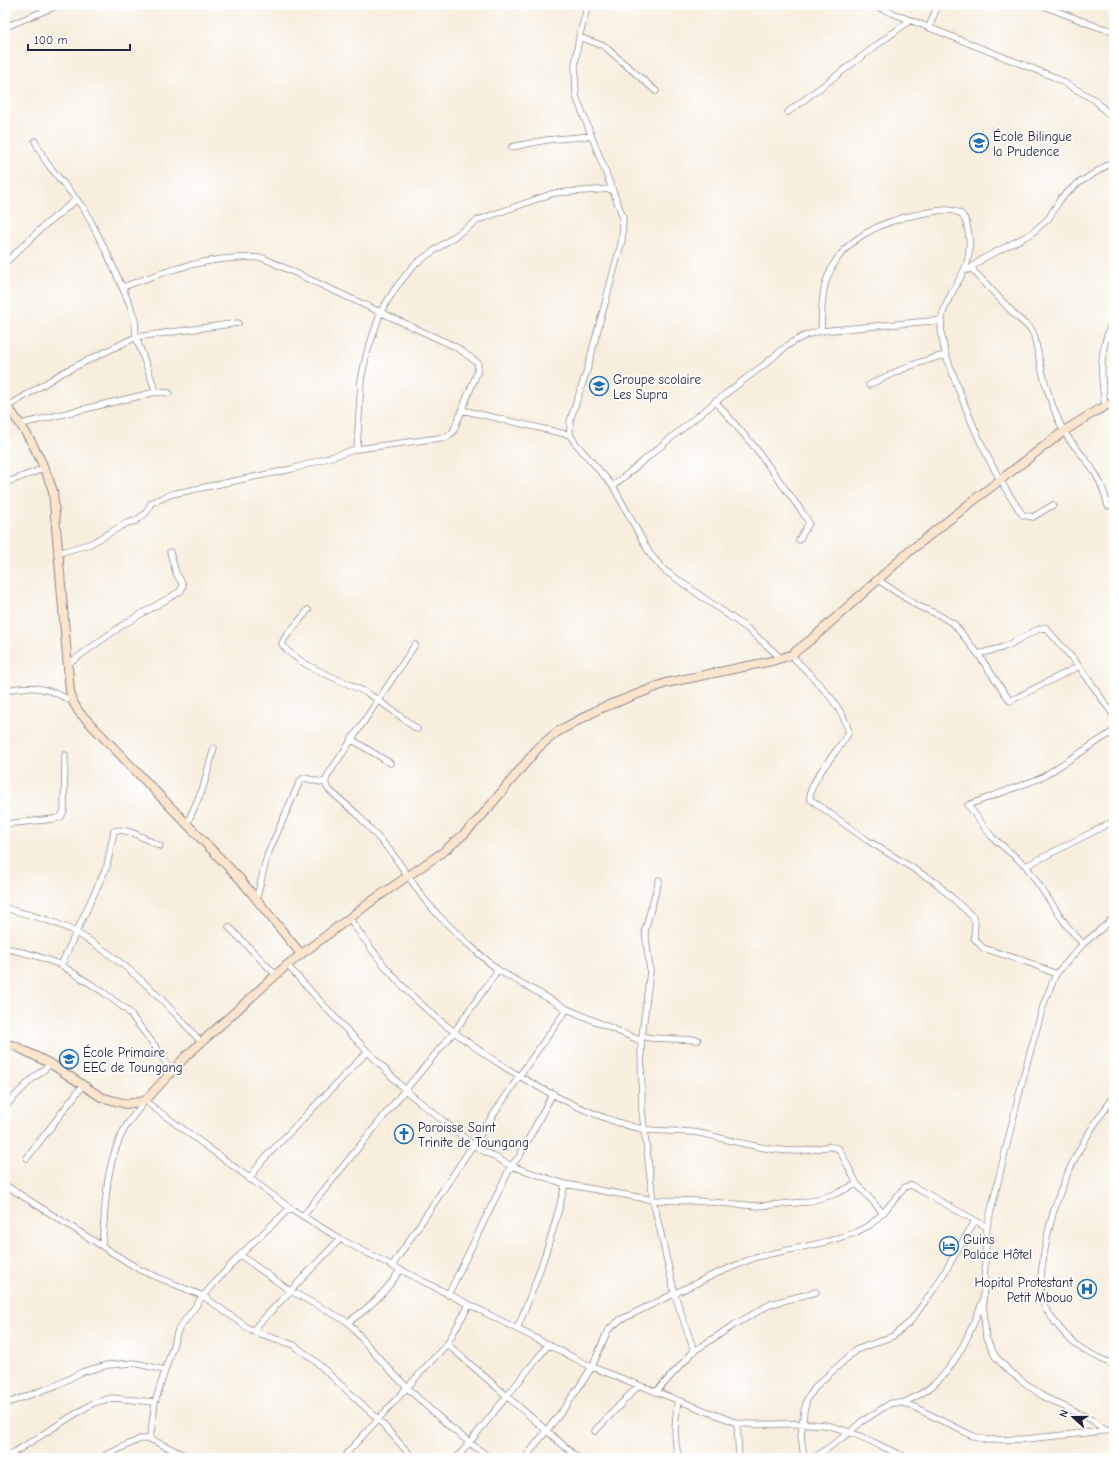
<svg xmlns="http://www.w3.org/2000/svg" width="1119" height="1463" font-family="'Comic Neue',sans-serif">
<rect width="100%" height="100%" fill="#fff"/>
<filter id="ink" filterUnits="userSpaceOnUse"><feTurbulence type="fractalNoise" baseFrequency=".025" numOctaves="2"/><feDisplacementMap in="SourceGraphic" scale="8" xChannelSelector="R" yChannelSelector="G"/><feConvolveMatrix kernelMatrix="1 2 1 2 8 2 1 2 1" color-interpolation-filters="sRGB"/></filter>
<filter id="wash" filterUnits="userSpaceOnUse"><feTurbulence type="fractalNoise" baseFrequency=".012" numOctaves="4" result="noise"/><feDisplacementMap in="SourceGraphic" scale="16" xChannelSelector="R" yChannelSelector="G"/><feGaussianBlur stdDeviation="0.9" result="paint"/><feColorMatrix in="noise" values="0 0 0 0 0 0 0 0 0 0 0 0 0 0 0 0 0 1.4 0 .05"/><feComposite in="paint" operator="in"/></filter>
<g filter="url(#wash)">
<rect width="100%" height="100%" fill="#f7eedd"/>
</g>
<g filter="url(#ink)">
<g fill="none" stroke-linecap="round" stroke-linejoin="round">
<g stroke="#8c888c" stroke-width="7">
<path id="street" d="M588,5l-9,32 -4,28 1,31 47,121 -1,23 -35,130 -17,51v14l6,9 37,42 37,68 14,16 84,59 33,29
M872,5l182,72 41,23 19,20
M1041,5l57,22 16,4
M5,27l54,-22
M929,27l9,-22
M579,37l25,9 52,45
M788,112l121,-91
M35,141l11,21 39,48 22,43 23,52 5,16 1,16 20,55
M512,147l34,-7 45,-4
M5,263l40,-38 31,-25
M971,268l45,48 15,13 3,6c7,33 14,65 29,95 7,13 20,24 28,37 8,11 14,26 17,39
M968,270l16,-12 47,-24 18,-16 12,-20 16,-14 37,-23
M821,331c1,-18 0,-38 7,-55 14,-37 54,-55 91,-62 13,-2 31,-8 42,0 5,4 6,11 7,17 7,40 -14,48 -25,82 -4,13 -1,29 3,42 20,56 42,113 77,160l10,2 20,-12
M869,385c25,-13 49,-24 77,-30
M715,401l42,49 46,63 6,10 -10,17
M1105,406c-5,-36 -6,-55 9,-89
M7,407l55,-34 74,-36 102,-14
M462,410l108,25
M21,424l135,-32 13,1
M357,449l4,-69 5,-24 15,-45 16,-25 18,-22 63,-44 76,-27 57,-4
M5,483l40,-15
M613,486c48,-40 96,-81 147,-118 22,-17 32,-31 61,-37l121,-11
M58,553l32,-9 37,-21 9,-2 10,-8 5,-10 21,-9 120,-25 65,-20 90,-12 6,-5 24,-59 1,-10 -22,-16 -193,-89c-49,-4 -95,12 -140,29
M878,580l40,26 19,8 17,10 24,30 32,47 69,-35
M308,610l-24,29 -2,5c13,21 63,37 85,49 17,10 34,24 50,36
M415,645l-87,130 -3,8 3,6 29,25 35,39 32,46 15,17 30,29 29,25 69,39 74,32
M978,654c11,-3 23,-5 33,-10 12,-7 21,-13 34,-17l34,39 35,50
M791,655c20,21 51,48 58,77 -9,18 -41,48 -39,67l57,41 68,42 38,35 2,5 -1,16 9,10 47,15 26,11
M68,664l56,-40 57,-33 2,-6 -7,-12 -6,-21
M5,691c25,-8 46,-2 68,11
M351,739l39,24
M5,824l49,-5 7,-2 3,-6 1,-56
M187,824l16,-36 11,-40
M1026,866l88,-45
M257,897l10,-41 33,-75 4,-3 21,5
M5,908c24,7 51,13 72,25 49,28 88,68 124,109
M349,918c13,18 26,37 40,53 53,64 172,140 253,158 16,3 33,1 49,3 16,1 33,8 50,11 22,5 45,10 68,7 10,-1 20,-6 30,-1l18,35 26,29
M229,927l47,48
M1083,944l-16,-18 -41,-60 -34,-29 -24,-32 73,-27 73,-47
M5,948l32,8 24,9 42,27 25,19 30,39 13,21
M61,965l46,-99 7,-35c14,-4 32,9 46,15
M287,965l54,59 64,66 68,55 38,21 54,18 88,16 43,1 62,5 49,-4 28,-8 22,-10
M642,1036l8,-65 -5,-41 14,-50
M1114,1097c-36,46 -61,99 -70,157 -2,13 -5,29 -3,42 2,14 23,38 33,47 10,9 28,16 40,22
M5,1106l27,-27 19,-15
M27,1158l56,-73
M249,1179l14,-19 104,-108
M5,1185l135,85 63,26 49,35 42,14 20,15 65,60 34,38
M303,1216l102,-126 49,-58 44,-62
M102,1246c4,-40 2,-81 23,-118 5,-9 13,-18 20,-27l145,107 50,31 252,128 145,56 2,35
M240,1255l49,35 59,32c22,-14 38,-30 52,-52
M392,1266l128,-191 47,-66
M448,1295l63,-129 8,-9 34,-64
M348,1322c42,52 88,97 142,136
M517,1329c20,-48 37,-95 48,-145
M252,1331l88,-92
M447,1344l131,114
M694,1351l-19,-56 -22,-95 -11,-89 -1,-70 1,-5 9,2 47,2
M656,1392l38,-41 40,-26 37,-21 45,-12
M678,1401c-3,19 -5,38 1,57
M903,1403c10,-5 21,-10 29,-17 26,-21 38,-55 51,-85
M5,1404l52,-19 25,-13 26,-7 26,-2 31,7
M737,1423c29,4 58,-2 87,2 26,4 58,22 83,33
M595,1431l43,-45
M1106,1431l-14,-11 -48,-23 -35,-26 -14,-15 -9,-18 -3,-37 4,-74 37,-153 20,-71 12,-29 27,-30 31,-26
M150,1439l5,-37 23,-72 25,-34 37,-41 50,-47
M347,1453l100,-109 22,-39
M5,1458l88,-55 19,-5 43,4
M100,1458l40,-19h10l41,19
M457,1458l92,-114
M525,1458l41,-52 15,-22 11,-17 16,-37 12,-10 93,-45 43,-18 70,-15 28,-9 16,-8 13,-12 22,-26 6,-2 76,42
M670,1458l7,-4
M804,1458l-3,-23 3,-24 3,-12 10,-14 39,-35 37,-14 17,-14 27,-37 38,-64
M814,1458l35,-25 12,-11 30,-19h12l11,4 59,29 14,4 38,-1 89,-9"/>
</g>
<g stroke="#8c888c" stroke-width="10">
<path id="secondary" d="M5,404c22,26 37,55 48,87l17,200 3,11 6,10 161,167 61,75
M5,1044l10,2 36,18 50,33 25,7 19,-3 40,-44 102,-92 89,-67 67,-46 21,-18 16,-16 58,-70 19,-16 42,-23 67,-26 106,-22 19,-6 22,-17 98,-88 67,-53 86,-66 32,-20 18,-9"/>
</g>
<use href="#street" stroke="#fff" stroke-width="5.5"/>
<use href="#secondary" stroke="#fbe5cf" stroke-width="8"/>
</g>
</g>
<defs>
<g id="school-ring" transform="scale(1)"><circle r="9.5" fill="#fff" stroke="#1f6fb2" stroke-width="1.5"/><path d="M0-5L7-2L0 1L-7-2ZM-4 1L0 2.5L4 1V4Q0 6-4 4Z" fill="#1f6fb2"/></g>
<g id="church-ring" transform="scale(1)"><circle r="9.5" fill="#fff" stroke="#1f6fb2" stroke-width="1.5"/><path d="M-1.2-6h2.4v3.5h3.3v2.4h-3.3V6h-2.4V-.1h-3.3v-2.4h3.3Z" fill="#1f6fb2"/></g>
<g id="hotel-ring" transform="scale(1)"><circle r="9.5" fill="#fff" stroke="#1f6fb2" stroke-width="1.5"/><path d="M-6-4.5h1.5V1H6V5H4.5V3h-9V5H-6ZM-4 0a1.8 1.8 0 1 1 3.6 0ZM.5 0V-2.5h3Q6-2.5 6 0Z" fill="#1f6fb2"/></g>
<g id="hospital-ring" transform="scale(1)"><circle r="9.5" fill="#fff" stroke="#1f6fb2" stroke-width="1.5"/><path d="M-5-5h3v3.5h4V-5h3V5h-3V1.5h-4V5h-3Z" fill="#1f6fb2"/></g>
</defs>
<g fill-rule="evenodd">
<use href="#school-ring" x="979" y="143"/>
<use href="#school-ring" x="599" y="386"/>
<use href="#school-ring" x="69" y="1059"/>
<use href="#church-ring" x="404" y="1134"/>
<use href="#hotel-ring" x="949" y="1246"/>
<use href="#hospital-ring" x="1087" y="1289"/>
</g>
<g text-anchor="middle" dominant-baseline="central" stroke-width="3.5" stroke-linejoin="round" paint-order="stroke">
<g font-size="13" fill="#22223b" stroke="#fff" text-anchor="start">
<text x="993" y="136">École Bilingue<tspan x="993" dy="15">la Prudence</tspan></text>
<text x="613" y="379">Groupe scolaire<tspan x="613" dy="15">Les Supra</tspan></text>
<text x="83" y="1052">École Primaire<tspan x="83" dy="15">EEC de Toungang</tspan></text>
<text x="418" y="1127">Paroisse Saint<tspan x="418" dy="15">Trinite de Toungang</tspan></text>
<text x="963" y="1239">Guins<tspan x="963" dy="15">Palace Hôtel</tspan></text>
<text x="1073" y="1282" text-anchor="end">Hopital Protestant<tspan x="1073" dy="15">Petit Mbouo</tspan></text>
</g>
</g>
<rect width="1119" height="1463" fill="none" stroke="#fff" stroke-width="20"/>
<g transform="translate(1073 1417) rotate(291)" stroke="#ffffff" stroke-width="3" paint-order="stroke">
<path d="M0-3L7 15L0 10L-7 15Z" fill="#22223b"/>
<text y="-6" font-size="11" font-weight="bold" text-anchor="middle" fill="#22223b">N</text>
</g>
<path d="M28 44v6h102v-6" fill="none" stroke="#22223b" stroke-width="2"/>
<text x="34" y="44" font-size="12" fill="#22223b" stroke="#ffffff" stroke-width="3" paint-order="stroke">100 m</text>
</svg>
